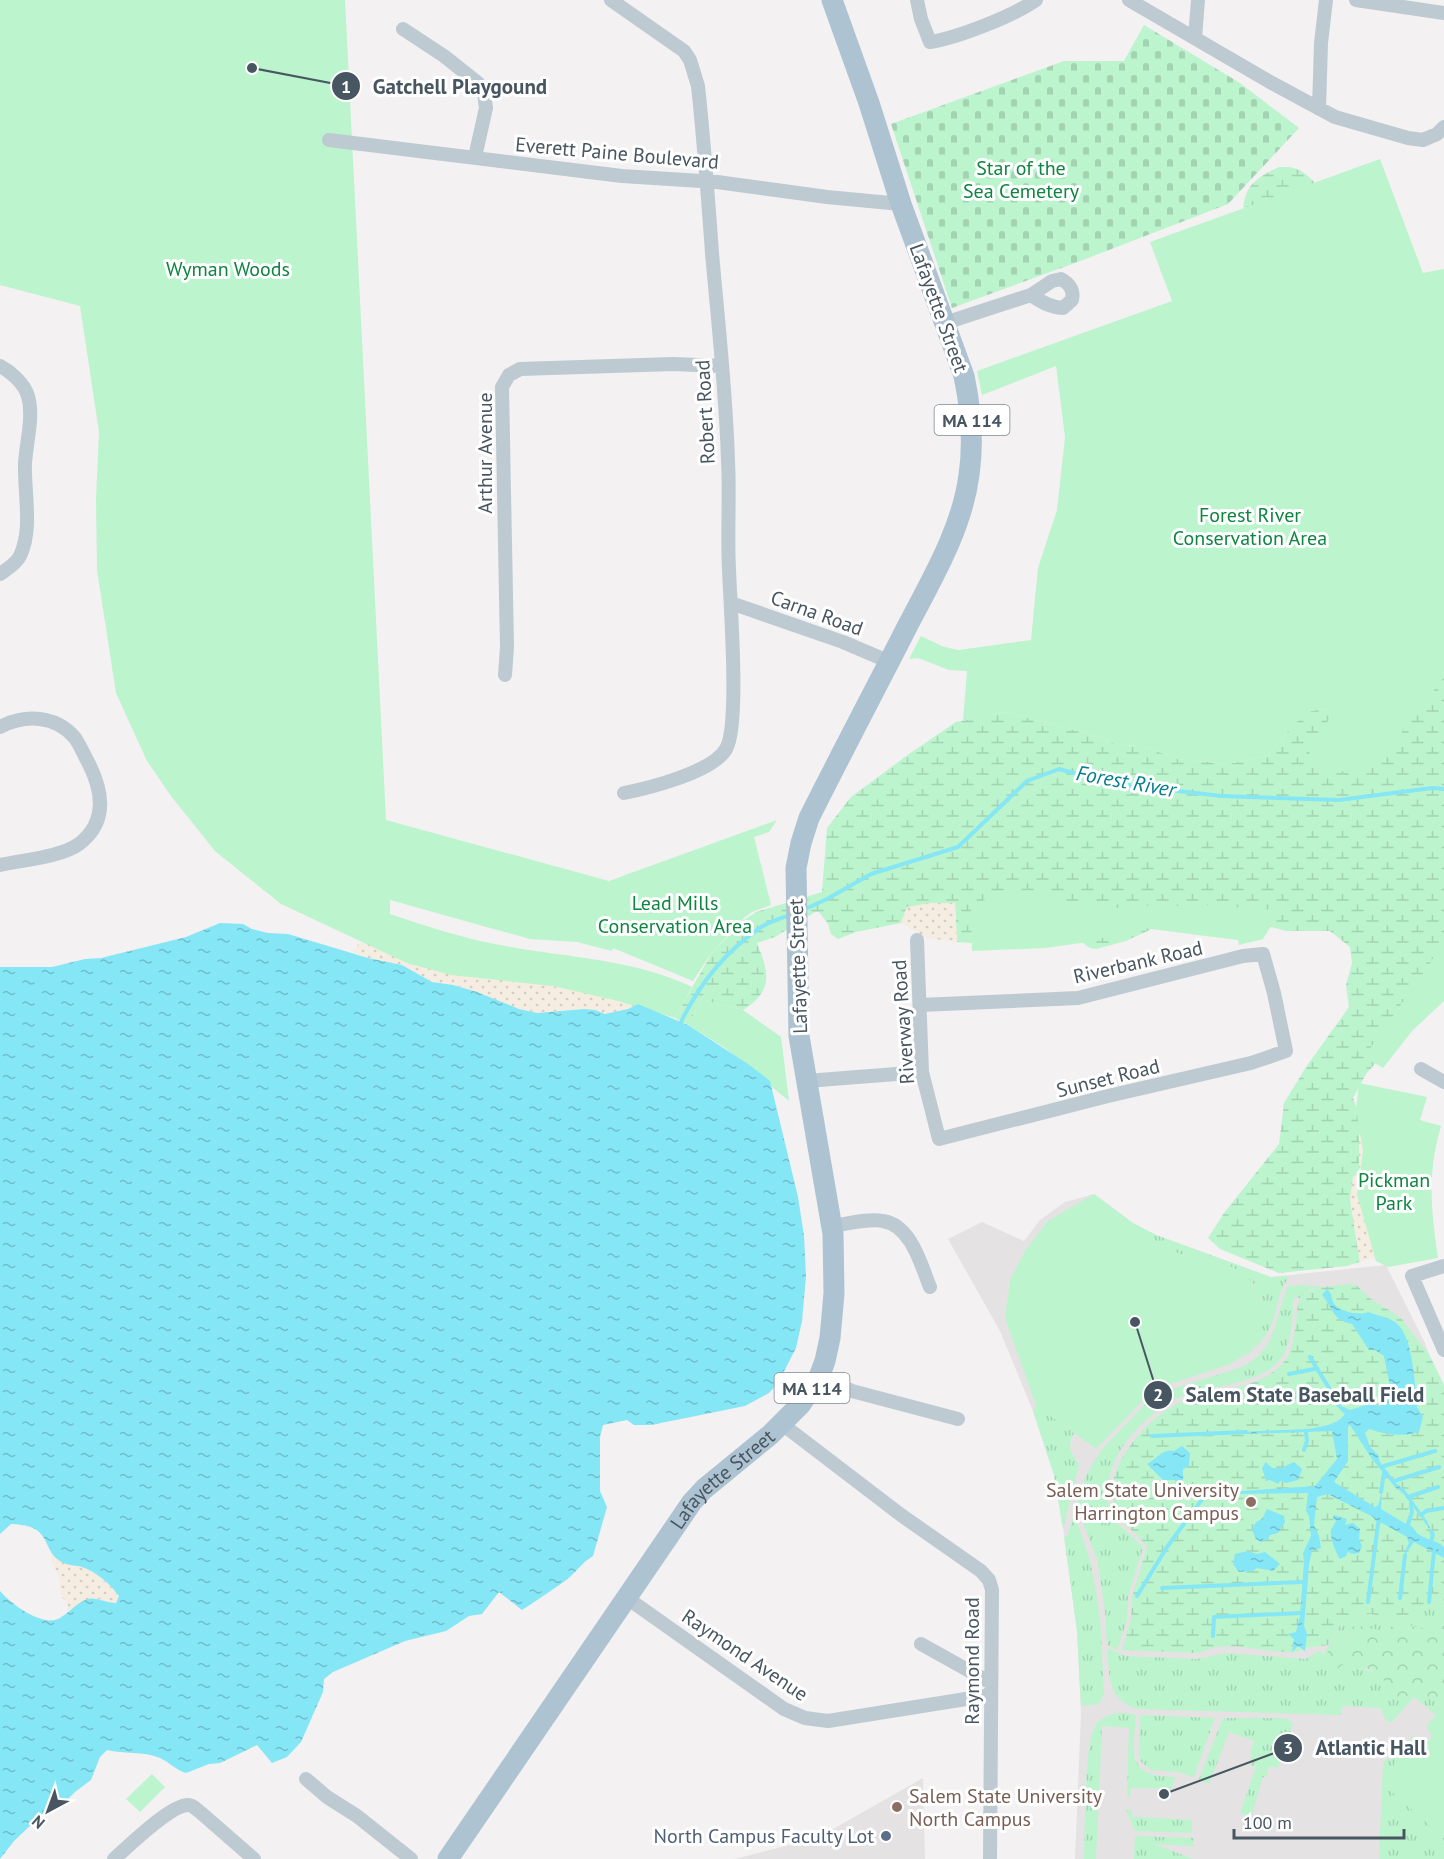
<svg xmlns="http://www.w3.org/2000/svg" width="1444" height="1859" font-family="'PT Sans',sans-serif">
<defs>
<pattern id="grass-tufts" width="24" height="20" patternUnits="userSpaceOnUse" patternTransform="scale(1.5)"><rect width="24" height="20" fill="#bcf4ce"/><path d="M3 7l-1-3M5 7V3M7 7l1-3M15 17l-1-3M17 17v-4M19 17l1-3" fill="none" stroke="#a3d3b3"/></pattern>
<pattern id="forest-crowns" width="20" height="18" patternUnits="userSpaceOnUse" patternTransform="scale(1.5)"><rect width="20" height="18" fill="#bcf4ce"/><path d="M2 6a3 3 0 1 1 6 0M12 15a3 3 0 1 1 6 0" fill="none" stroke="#a3d3b3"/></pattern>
<pattern id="wetland-marsh" width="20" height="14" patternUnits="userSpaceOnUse" patternTransform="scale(1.5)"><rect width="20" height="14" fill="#bcf4ce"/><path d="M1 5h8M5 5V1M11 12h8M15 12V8" fill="none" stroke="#a3d3b3"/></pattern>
<pattern id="sand-dots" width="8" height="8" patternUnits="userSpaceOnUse" patternTransform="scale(1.5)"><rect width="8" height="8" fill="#f5ede1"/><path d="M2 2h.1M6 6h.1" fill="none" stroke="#d3cdc4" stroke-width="1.8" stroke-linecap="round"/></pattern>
<pattern id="cemetery-stones" width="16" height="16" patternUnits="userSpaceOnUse" patternTransform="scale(1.5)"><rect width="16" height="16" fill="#bcf4ce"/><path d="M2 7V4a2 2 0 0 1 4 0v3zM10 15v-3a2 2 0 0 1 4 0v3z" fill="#a3d3b3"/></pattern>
<pattern id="water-ripples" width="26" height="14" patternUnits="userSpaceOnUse" patternTransform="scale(1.5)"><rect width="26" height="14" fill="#85e6f5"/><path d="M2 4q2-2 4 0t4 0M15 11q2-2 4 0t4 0" fill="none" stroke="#6fbdca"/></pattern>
</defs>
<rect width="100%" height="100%" fill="#f3f1f1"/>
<path fill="#e5e2e3" d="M1094,1194l39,29 23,12 115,42 115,-12 39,78 19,53v463h-369l6,-146 -4,-82 -10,-80 -13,-76 -21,-64 -33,-80 -52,-92 34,-17 42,19 16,-21 25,-18z
M923,1778l2,81h-190l84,-22z"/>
<path fill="url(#grass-tufts)" d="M1094,1194l39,29 23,12 115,42 16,-1 1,3c-8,10 -9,20 -12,32 -5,20 -15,35 -33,46l12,-11 5,-9 2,-38 -9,-16 -21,-16 -43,-10 -46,-16z
M1303,1285l22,2 -15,2 -10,9h-6c-2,21 -1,50 -17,65 -26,25 -72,21 -103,37 -37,20 -81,69 -62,115 4,10 24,23 31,33l-15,49 -1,23 -10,30 -10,-5 -2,-35 -8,-51 -15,-39 -4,-18 8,-26 8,-15 11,-15 49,-51 88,-28c36,-19 32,-47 45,-79l1,-2z
M1036,1405l38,28c-7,12 -4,20 5,31l-16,65 -9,-54 -21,-64z
M1074,1513l16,47 10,56 4,78 -5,10 -18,2 -4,-75 -13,-94 4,-2z
M1444,1599v27l-22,2 -21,-4 -22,6 -30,-3 -1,17 -6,1 3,17 14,1 7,7 11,3 8,7 14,19 7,-2 9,-7 18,10 11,-3v8l-8,10 -22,-18 -22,25h-5l-4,-7 -2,-7 -38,-2 -2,8 -2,1 -201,-6c-32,-10 -28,-33 -31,-61l18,8 72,3 30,-6 79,6 13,-8 5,3 20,-36 27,-4 20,5 13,-2 30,-15z
M1125,1713l11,2c-3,40 -10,62 40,62l-5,12 -40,-1 -1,9h-3l2,-69 -27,-2 -6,133h-12c1,-24 0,-120 12,-134 7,-10 18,-12 29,-12z
M1142,1715l73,3 -21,59 -16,-5 -27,-2 -10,-8 -2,-9 1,-36z
M1223,1718h59l6,1 5,5 -15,44 -9,-2 -3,11h-3l-12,40 -11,-4 16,-47 -2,-1 -2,3 -2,-6 2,-8 -2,-1 4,-12 -25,-9 -20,52 -10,-5z
M1414,1735l3,4 -28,32 5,5 -7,7v4l57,51v21h-65l4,-95 4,-5h5z
M1126,1810h6v7l60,3v13l-55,-2 -3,-2z
M1135,1836l59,2 -1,8 -39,-2 39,15h-59z"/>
<path fill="url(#forest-crowns)" d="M1401,1624l21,4 22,-2v71l-11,3 -18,-10 -9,7 -7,3c-15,-23 -27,-35 -54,-37l-8,6 -11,-8 -2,-6 10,-8 14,-3 1,-17 11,-1 19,4z"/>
<path fill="url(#wetland-marsh)" d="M1279,167c23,-1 27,7 43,23l122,335v461l-78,88 -13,24 10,28 -4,10 1,20 -1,17 -9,26 10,63 -13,4 -68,7 -59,-24 -12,-11 16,-25 55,-69 5,-41 22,-36 43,-60 -3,-22 6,-22 -2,-16 -20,-16h-44l-19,-5 -111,1 -30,14 -30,8 -6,-1 -24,-17 -69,14 -40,-3 -2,-39 -48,4 -6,16 -45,9 -18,7 -7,-5 -3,-10 -9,-12h-4l-40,25 -18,6c12,30 17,47 -14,67l-37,-9 -2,-6 -16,30 -13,-7 36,-64 33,-34 12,-8 66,-20 5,-64 24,-31 58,-43 47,-32 50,-10 76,20 38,13 23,1 34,13 51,5 40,-8 26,-32 17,-13 12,-2 5,2 15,22 -100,-523c2,-26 14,-32 36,-43z
M1350,1284l6,1 15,14 29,18 29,37 15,31v214l-10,3 -30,15 -13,2 -20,-5 -27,4 -16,27 -23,3 -7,4c-34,3 -66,-15 -99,1l-77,-3 9,-31 1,-22 15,-50 -9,-11 -23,-21c-5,-33 -2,-47 18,-73 12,-16 28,-30 46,-39 34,-15 93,-12 111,-51 16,-51 -11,-62 60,-68z"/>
<path fill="url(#sand-dots)" d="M930,903h25l2,39 -30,-4 -26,-15 6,-16z
M376,942l88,27 24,11 18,-1 37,5 95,20 -10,5 -23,5 -10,-4 -19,-1 -39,4 -18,-4 -42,-17 -24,-7 -21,-3 -30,-17 -34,-7 -15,-6 6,-9z
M1363,1126l18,129 -21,7 -10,-63 3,-22 6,-4c1,-16 -2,-32 4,-47z
M52,1552c15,15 16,9 34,16 13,6 24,17 33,28l-3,7c-7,0 -14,-4 -20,-4 -11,0 -20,7 -28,13 0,-8 0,-11 -7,-15l-2,-20 -8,-17z"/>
<path fill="url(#cemetery-stones)" d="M1144,25l96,58 59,45 -71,76 -145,56 -131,48 -61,-184 173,-63h60z"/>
<path fill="#bcf4ce" d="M0,0h345l41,820 223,61 168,-61 -8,12 -15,5 17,68 -19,7 -8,6 -34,37 -17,26 -80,-33 -1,3 -35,-9 -47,-3 -140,-39v14c36,12 72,24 110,31 64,13 131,13 192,42l-17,31 -57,-17 -65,-15 -102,-11 -44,-12 -126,-59 -66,-53 -44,-55 -24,-35 -31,-68 -19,-123 -1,-71 3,-67 -19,-126 -80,-21z
M1380,159l43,114 21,-4v408l-22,29 -17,17 -7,22 -14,14 -44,13 -11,1 -20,-7 -3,-7 3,-4 6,-18 16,-20 -3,-6 -5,-2 -12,2 -17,13 -26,32 -40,8 -51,-5 -34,-13 -23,-1 -38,-13 -76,-20 -43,9 4,-50 -18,-1 -31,-12 -9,1 12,-23 23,11 15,3 72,-10 7,-72 19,-58 8,-73 -9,-71 -74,29 -5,-24 195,-70 -22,-59z
M1014,889l8,3 5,-2 17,2 22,9 38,3 14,4h14l19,-3 11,2 30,-2 4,2 6,-2 79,5 -18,29 -24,6 -1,-5 -95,-12 -62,15 -36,5 -73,3 -1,-43 7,-3 10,-8z
M1444,934v67l-32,30 -29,37 -19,-11 67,-95z
M704,995h2v6l37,9 38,27 8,64 -64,-53 -37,-23z
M1359,1083l68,14 -7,23 21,6c-14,48 -10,83 -3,132l-50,9 -12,-6 -19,-66 6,-44 -7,-42z
M1094,1194l49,47 46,16 43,10 14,9 12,15 6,17v9l-4,21 -10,13 -20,13 -77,26 -57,59 -60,-44 -31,-87 5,-38 15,-29 23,-30z
M1444,1705v133l-57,-50v-5l7,-7 -5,-5 28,-32 9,4 4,-3 1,-6 -5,-7z
M152,1774l13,13 -25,25 -14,-13z"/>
<path fill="url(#water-ripples)" d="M220,923l23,1 9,5 16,4 20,1 80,24 34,7 30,17 21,3 24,7 42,17 18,4 47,-4 11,1 10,4 23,-5 10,-5 50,21 60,39 22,17 28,116 6,39 2,40 -4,45 -6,27 -18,35 -9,10 -24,13 -94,19h-17l-7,-5 -24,5 -3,12v54l7,16 -14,49c-11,6 -17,17 -28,25 -14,10 -28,19 -43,29l-23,-18 -17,22 -13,2 -23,15 -41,10 -72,31 -9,7 -1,13 -22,50 -14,15 -15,6 -15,-18 -37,18 -11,1 -23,9c-10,-3 -17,-11 -26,-15 -17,-7 -36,-4 -53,-8l-7,7 -9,23 -16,12 -18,18 -6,-4 -37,35 -14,18v-268c11,13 43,37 60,27 10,-6 17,-16 28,-19 9,-2 18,4 28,4l3,-7c-9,-12 -22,-24 -37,-29 -5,-2 -13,-1 -18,-4 -25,-11 -8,-38 -53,-39l-11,10v-567h52l33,-8 16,-1 85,-21z
M1327,1289c5,5 4,7 6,13 5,10 26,14 35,10 8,3 20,5 27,10 19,14 18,58 23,80l-1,5 6,10 -4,15c-18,5 -32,3 -50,-3l-4,4 5,14 8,8 2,7 17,22 8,6 22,31 4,10 -28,-38 -8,-6 -23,-28 -22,-34 -2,2v34l-14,21 41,25 3,-2 4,-13 -1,17 25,15h3c3,2 5,5 7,8 8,8 21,8 28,15v11l-30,-16 -9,13v-4l4,-8 -2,-6 -25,-14 -4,1 -5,-7 -45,-23 -11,3 -3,28 5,11 2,12 -9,3 -3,14 -5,61 3,8 -2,17 -7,-5 -6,6 2,-13 -6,-5 8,-2 4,-16 4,-54 -1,-9 8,-17 -2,-20 -3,-5 2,-18 -76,1 -4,-2 87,-6 22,-27 -5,-28 -87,3 2,-2c26,-4 84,3 98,-18 -8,-6 -14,-15 -17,-24l2,-4 10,19 10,5 19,-6 11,2 11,-15 -7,-35 -9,-6h-6l-17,-26c-21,-5 -18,-15 -30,-29z
M1182,1446l8,7 -1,13 -6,3v11l-7,4 -1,-4h-12l-16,-16c10,-5 16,-16 27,-13z
M1266,1462l6,6h9l13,-6 8,7 -4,11 -12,3 -6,-2 -2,3 -8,-4 -4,1 -4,-13z
M1267,1509l17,7 1,6 -7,11 -8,2 -2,4 -7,3 -5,-3 -4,-9 4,-8 6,-3z
M1334,1515l13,4 -2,6 8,-2 7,6 -1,10 3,7 -3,7 -6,1 -5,-2 -2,4 -6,3c-3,-4 -11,-24 -9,-29 1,-3 4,-6 5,-9l-3,-3z
M1248,1551l9,3 8,-2 15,12 -7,7 -16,-3 -4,3 -14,1 -6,-8 2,-10z"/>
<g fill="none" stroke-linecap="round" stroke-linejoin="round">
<path stroke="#85e6f5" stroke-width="4" d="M803,910l24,-11 44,-25 87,-27 69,-66 32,-12 51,14 111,13 118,4 93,-12 12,1
M681,1022c18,-37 45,-71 79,-94 8,-6 20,-9 30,-13
M1310,1357l19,31
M1289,1374l25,-5 1,-2
M1264,1394l64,6 5,-2
M1152,1436l94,-4
M1304,1450l3,-9 -1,-8
M1384,1466l51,-15
M1394,1481l45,-14
M1381,1492l3,-19
M1408,1497l30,-10
M1421,1515l5,-4 18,-3
M1408,1524l4,-12 -1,-8
M1431,1531l2,4 -2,6
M1162,1588l140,-6
M1137,1596l30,-49 39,-53 24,-1
M1400,1598l5,-43
M1368,1602l10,-78
M1429,1602l5,-51
M1213,1636l1,-19 86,-4"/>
<path stroke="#bdcad2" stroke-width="14" d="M611,0l73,51 6,9 8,26c6,55 10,111 14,167 6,69 14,138 16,208 2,36 -1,72 1,108 1,33 11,157 -3,180 -13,23 -77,39 -102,44
M917,0l4,19 9,23c27,-4 83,-26 106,-42
M1129,0l141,82 65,35 73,21 15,2 14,-6 7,-7
M1356,0l88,13
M403,29l41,27 34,27 6,10 2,15 -11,49
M1195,38l3,-38
M1319,109l2,-66 5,-43
M329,140l293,36 95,6 110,15 74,7
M945,323l86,-28c10,7 19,12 32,13l9,-8c2,-10 -2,-16 -11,-21l-9,2 -21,14
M0,366c11,6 24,17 28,30 6,21 -2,47 -3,68 -1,29 8,65 -5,92 -4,8 -13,13 -20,18
M731,603l112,39 47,20
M505,675l2,-28 -5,-260 7,-12 11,-6 153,-5 49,2
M0,727c25,-13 56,-12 75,11 5,7 9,17 13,24 15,29 20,60 -9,82 -18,13 -56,16 -79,21
M917,940l5,132 17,67 169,-43 143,-33 35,-12 -12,-58 -11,-39 -20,2 -165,42 -158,7
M1421,1069l23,13
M806,1081l116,-9
M832,1226c14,-2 37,-8 51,-5 28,4 38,44 47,66
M1444,1266l-32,10 32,74
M819,1377l33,14 106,28
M782,1424l119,91 80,56 8,9 3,10 -2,269
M627,1598l157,111 21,9 23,3 163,-26
M921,1644l70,39
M306,1779l21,18 30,19 54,43
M114,1859c15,-13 56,-54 74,-54 5,0 8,4 12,7l54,47"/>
<path stroke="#aec3d2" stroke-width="21" id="s1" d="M448,1859l244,-357 12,-13 66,-54 31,-31 18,-27 6,-16 5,-23 4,-45 -1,-59 -34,-198 -3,-168 5,-25 8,-25c32,-64 66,-128 98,-191 25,-48 55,-98 62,-152 5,-34 2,-66 -5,-99l-63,-172 -32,-101 -37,-103"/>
</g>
<g fill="#8d6e63" stroke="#fff" stroke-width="2">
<circle cx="1251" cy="1502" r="6"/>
<circle cx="897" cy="1807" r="6"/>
</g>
<circle fill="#5c6f8a" stroke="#fff" stroke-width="2" cx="886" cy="1836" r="6"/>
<g text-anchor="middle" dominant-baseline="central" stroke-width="6" stroke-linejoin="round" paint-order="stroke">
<g fill="#fff" stroke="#7e8990" stroke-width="1.5">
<rect x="934.5" y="405" width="75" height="30" rx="4.5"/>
<rect x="774.5" y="1373" width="75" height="30" rx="4.5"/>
</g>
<g font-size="18" font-weight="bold" fill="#475661">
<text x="972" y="420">MA 114</text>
<text x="812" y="1388">MA 114</text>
</g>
<g font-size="20" fill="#475661" stroke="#fff">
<text transform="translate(617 153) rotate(5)">Everett Paine Boulevard</text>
<text transform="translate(939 308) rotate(70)">Lafayette Street</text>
<text transform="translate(705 412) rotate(-93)">Robert Road</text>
<text transform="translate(485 453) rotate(-90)">Arthur Avenue</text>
<text transform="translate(817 613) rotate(20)">Carna Road</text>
<text transform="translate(1138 962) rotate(-13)">Riverbank Road</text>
<text transform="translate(798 966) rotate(-92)">Lafayette Street</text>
<text transform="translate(903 1022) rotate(-94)">Riverway Road</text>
<text transform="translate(1108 1078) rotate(-14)">Sunset Road</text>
<text stroke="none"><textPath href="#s1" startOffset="470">Lafayette Street</textPath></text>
<text transform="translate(745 1655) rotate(34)">Raymond Avenue</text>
<text transform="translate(972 1661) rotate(-90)">Raymond Road</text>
</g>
<g font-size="20" fill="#0e8540" stroke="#fff">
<text x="1021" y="168">Star of the<tspan x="1021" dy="23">Sea Cemetery</tspan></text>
<text x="228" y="269">Wyman Woods</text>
<text x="1250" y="515">Forest River<tspan x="1250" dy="23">Conservation Area</tspan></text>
<text x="675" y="903">Lead Mills<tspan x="675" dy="23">Conservation Area</tspan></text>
<text x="1394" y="1180">Pickman<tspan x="1394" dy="23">Park</tspan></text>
</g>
<g font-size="20" fill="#785e54" stroke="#fff" text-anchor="end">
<text x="1239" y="1490">Salem State University<tspan x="1239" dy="23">Harrington Campus</tspan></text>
<text x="909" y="1796" text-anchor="start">Salem State University<tspan x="909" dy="23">North Campus</tspan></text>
</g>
<g font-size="20" fill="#4e5e75" stroke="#fff" text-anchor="end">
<text x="874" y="1836">North Campus Faculty Lot</text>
</g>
<g font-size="21" font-style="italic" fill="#047d90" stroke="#fff">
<text transform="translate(1126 781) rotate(10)">Forest River</text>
</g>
</g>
<path fill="none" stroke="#475661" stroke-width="2" d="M252 68L346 86M1135 1322L1158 1395M1164 1794L1288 1748"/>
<g fill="#475661" stroke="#fff" stroke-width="2">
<circle cx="252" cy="68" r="6"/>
<circle cx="1135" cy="1322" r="6"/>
<circle cx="1164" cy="1794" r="6"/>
<circle cx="346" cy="86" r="15"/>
<circle cx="1158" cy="1395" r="15"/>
<circle cx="1288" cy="1748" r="15"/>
</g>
<g font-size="18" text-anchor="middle" font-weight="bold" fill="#fff">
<text x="346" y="93">1</text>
<text x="1158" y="1401">2</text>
<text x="1288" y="1754">3</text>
</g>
<g font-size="21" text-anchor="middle" font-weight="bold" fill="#475661" stroke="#fff" stroke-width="6" stroke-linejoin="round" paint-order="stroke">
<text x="460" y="94">Gatchell Playgound</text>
<text x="1305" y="1402">Salem State Baseball Field</text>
<text x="1371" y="1755">Atlantic Hall</text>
</g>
<g transform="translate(48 1811) rotate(221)" stroke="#ffffff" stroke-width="4.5" paint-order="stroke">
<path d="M0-4.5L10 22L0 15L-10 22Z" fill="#475661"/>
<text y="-9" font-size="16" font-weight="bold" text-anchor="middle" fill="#475661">N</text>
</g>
<path d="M1234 1829v9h170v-9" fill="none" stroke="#475661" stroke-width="3"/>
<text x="1243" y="1829" font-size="18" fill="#475661" stroke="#ffffff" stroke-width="4.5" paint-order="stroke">100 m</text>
</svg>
